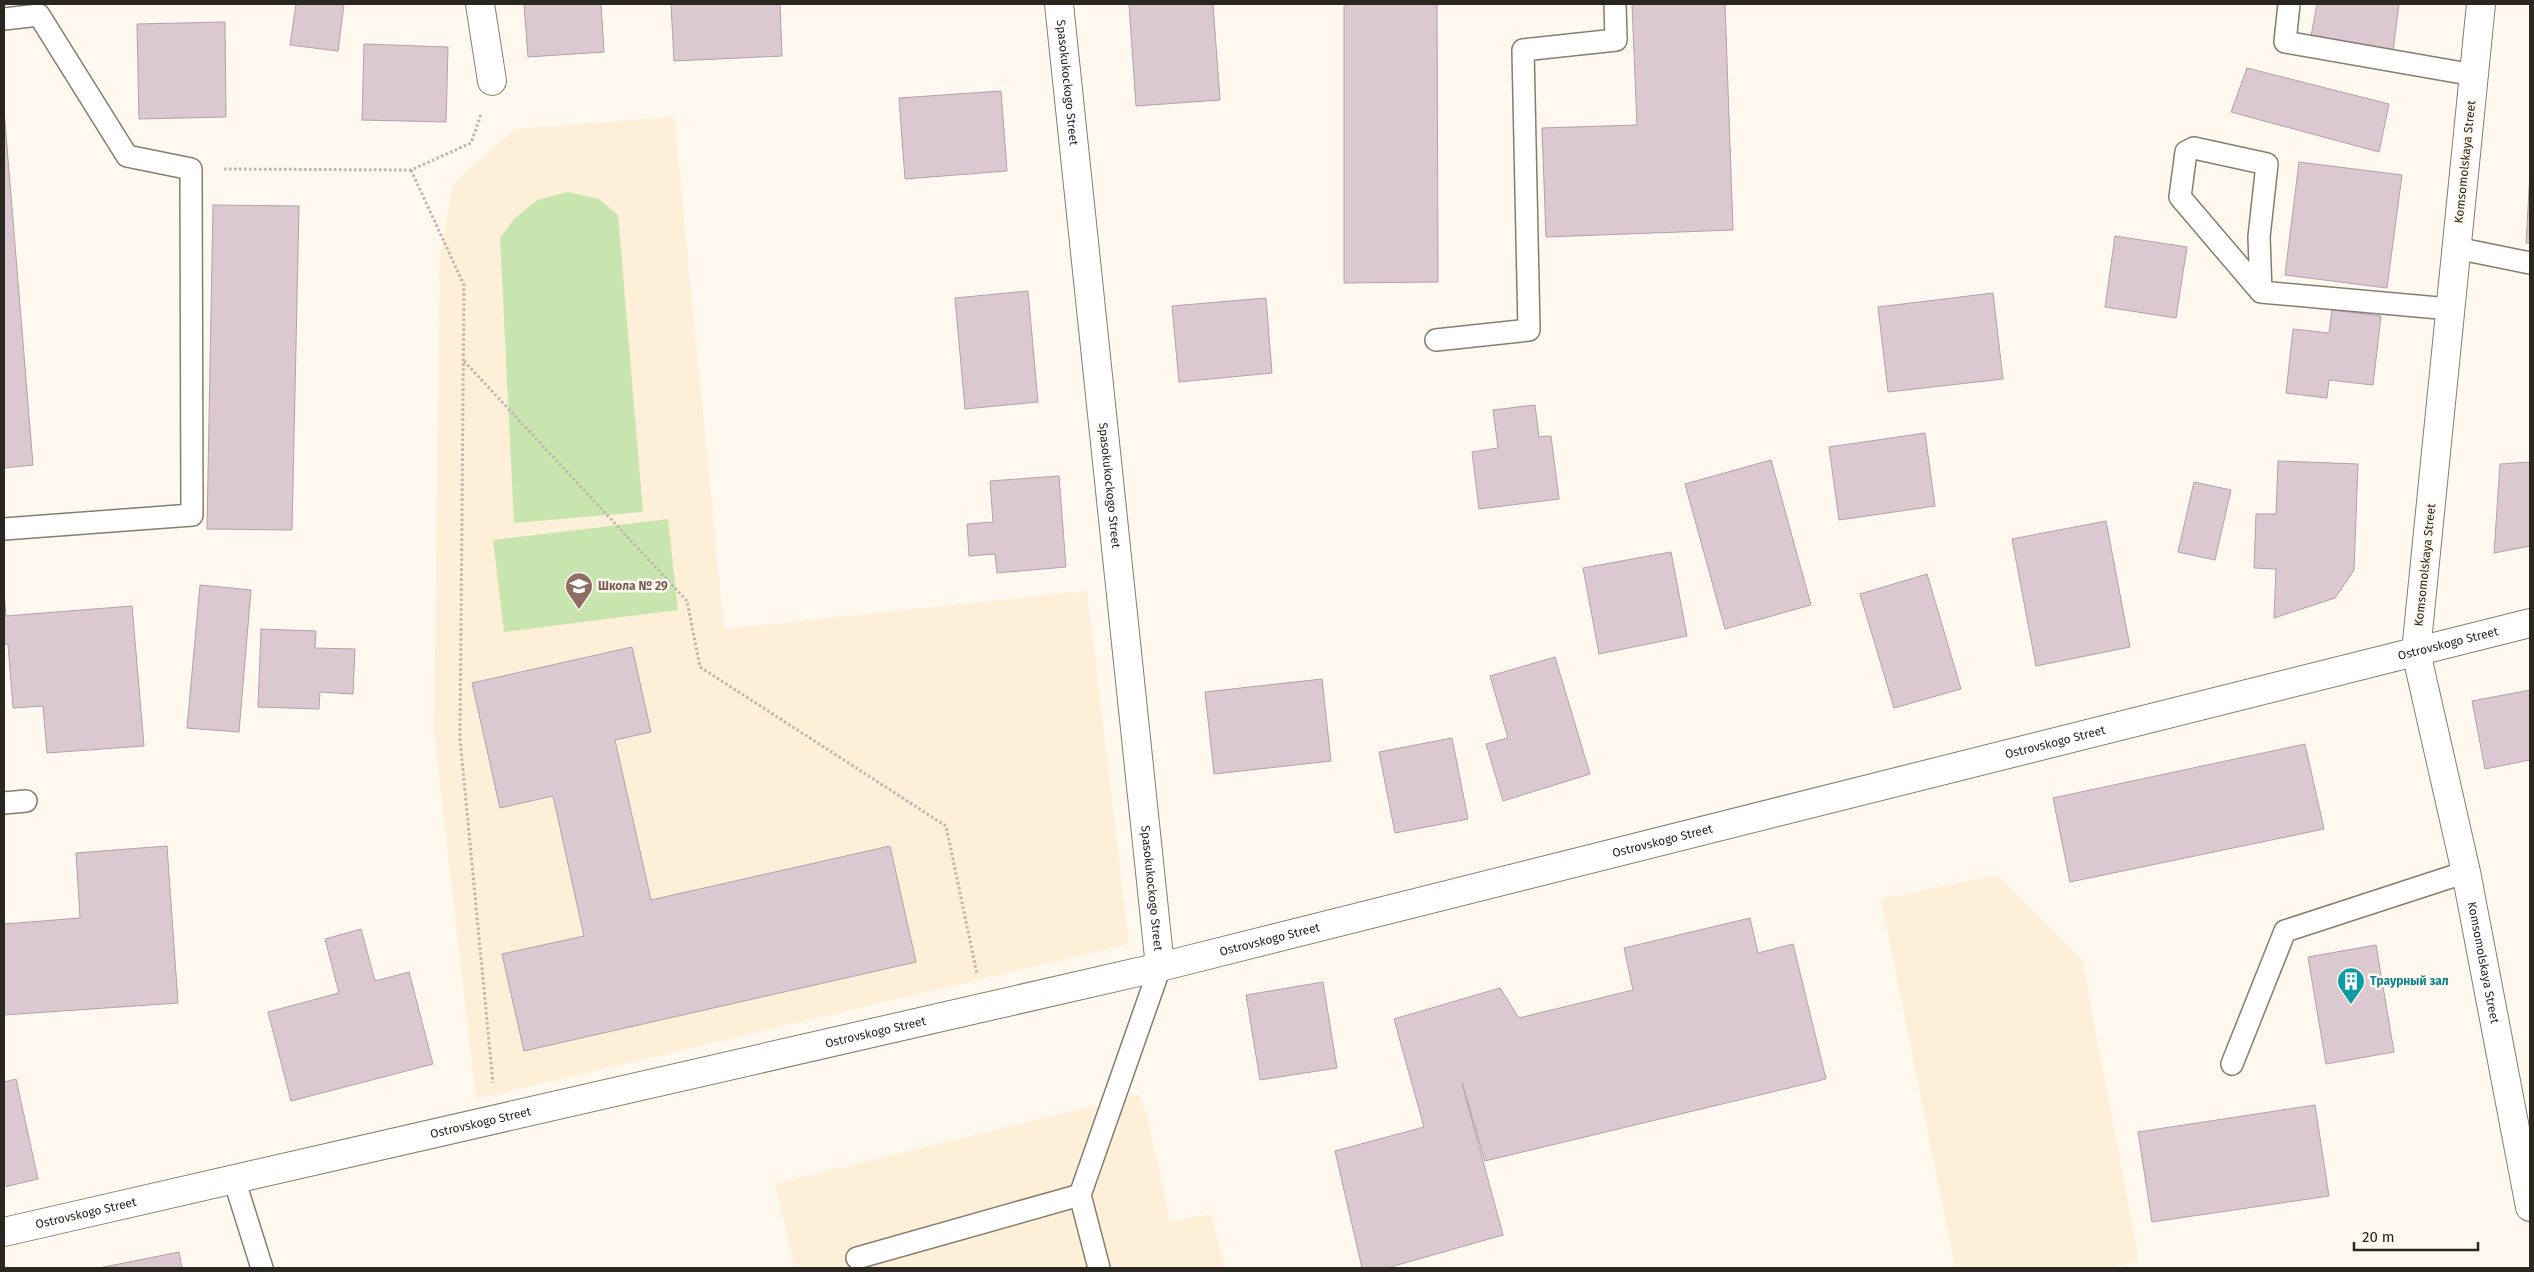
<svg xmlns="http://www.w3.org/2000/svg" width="2534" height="1272" font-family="'Fira Sans',sans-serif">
<rect width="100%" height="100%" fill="#fef8ee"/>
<path fill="#feefd8" d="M674,117l50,512 363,-38 42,353 -653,155 -42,-369 6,-472 13,-75 62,-54z
M1997,875l85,85 57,301 -30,7h-154l-74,-369z
M1139,1095l8,20 23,107 41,-8 14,54h-430l-20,-84z"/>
<path fill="#c8e5b0" d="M568,192l31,7 19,16 25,297 -129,11 -14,-285 14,-19 23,-19z
M668,519l10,91 -174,22 -11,-92z"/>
<path fill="#dbc8d1" stroke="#b3a1aa" d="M296,4h48l-6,47 -48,-6z
M524,4h77l3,48 -76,5z
M671,4h109l2,52 -108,5z
M1129,4h84l7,96 -84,6z
M1344,4h93l1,278 -94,1z
M1632,4h93l8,226 -187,7 -4,-109 95,-3z
M2317,4h82l-6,47 -82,-15z
M225,22l1,95 -87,2 -2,-95z
M364,44l84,3 -2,75 -84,-2z
M2247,68l142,36 -10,48 -148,-40z
M1001,91l6,80 -102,8 -6,-81z
M4,110l29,355 -29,3z
M2299,162l103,13 -15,113 -102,-13z
M2530,173v70h-4z
M213,205l86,1 -7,324 -85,-1z
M2115,236l72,11 -11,71 -71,-11z
M1028,291l10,111 -73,7 -10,-111z
M1993,293l10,86 -115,13 -10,-85z
M1266,298l6,75 -93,9 -7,-76z
M2332,310l49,6 -8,69 -44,-5 -2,18 -41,-5 7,-64 36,4z
M1535,405l4,32 12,-1 8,63 -80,10 -7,-57 26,-4 -5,-38z
M1925,433l10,73 -96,14 -10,-73z
M1771,460l40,145 -86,24 -40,-145z
M2278,461l80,3 -4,106 -19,28 -61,20 2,-49 -22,-1 2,-54h20z
M2530,462v84l-36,7 6,-89z
M1059,476l7,91 -69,6 -2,-19 -26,2 -2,-32 26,-2 -3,-41z
M2194,482l37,8 -16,70 -37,-8z
M2106,521l24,126 -94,19 -24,-127z
M1671,552l16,84 -88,18 -16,-86z
M1927,574l34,115 -67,19 -34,-114z
M200,585l51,5 -12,142 -52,-4z
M4,592l2,24 126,-10 12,140 -97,7 -4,-47 -30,2 -5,-64h-4z
M261,629l55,2 -1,17 40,1 -2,45 -33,-2 -1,17 -61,-2z
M632,647l19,85 -36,8 36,160 239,-54 26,116 -392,89 -22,-97 82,-18 -31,-140 -53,12 -28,-125z
M1555,657l35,117 -87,27 -17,-57 22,-6 -18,-62z
M1322,679l9,82 -117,13 -9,-82z
M2530,690v70l-45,9 -13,-68z
M1452,738l16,81 -73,14 -16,-81z
M2305,744l19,85 -254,53 -17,-84z
M167,846l11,157 -174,12v-91l76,-6 -4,-65z
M1750,918l8,35 35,-9 33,135 -341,82 -23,-78 41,152 -116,33h-25l-27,-117 89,-24 -30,-108 106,-31 19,30 114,-28 -9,-42z
M361,929l14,52 34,-9 24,92 -142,37 -23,-89 71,-19 -14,-54z
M2376,945l18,107 -68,12 -18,-107z
M1323,982l14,86 -77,12 -14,-85z
M16,1079l22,100 -34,8v-105z
M2315,1105l14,91 -177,26 -14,-90z
M179,1252l3,16h-83z"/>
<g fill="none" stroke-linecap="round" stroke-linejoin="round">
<g stroke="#867d6e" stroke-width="24">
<path id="service" d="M2289,4l-4,38 189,33
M4,19l35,-4 88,141 64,13 1,346 -188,14
M2456,248l74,15
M2261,292l-2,-55 8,-73 -73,-16 -8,4 -6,45 81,95 189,17
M1436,340l93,-10 -6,-280 93,-10 -1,-36
M4,803l22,-2
M2232,1064l53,-133 181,-59
M234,1179l28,89
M857,1258l223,-63
M1099,1268l-19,-73 80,-228"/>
</g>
<g stroke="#867d6e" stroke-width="30">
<g id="minor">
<path d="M480,4l12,77"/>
<path id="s1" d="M1059,4l101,963"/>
</g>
</g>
<g stroke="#867d6e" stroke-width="30">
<g id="tertiary">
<path id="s2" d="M2481,4l-65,648 50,220 64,335"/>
</g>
</g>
<g stroke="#867d6e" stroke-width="30">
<g id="secondary">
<path id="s3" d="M4,1232l1156,-265 1370,-344"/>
</g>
</g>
<path stroke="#bcb7ae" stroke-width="3" stroke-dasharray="2.5 2.5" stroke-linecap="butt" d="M224,169l187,1 60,-27 10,-29
M411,170l53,115 -4,454 33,344
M464,361l223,240 13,66 246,159 31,148"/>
<use href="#service" stroke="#fff" stroke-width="21"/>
<use href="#minor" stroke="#fff" stroke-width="28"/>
<use href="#tertiary" stroke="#fff" stroke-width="28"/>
<use href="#secondary" stroke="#fff" stroke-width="28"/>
</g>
<defs>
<g id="school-pin" transform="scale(1.4375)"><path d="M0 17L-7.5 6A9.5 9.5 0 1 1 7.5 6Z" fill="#8d6e63" stroke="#fef8ee"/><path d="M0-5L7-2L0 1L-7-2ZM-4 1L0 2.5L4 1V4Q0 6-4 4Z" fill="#fff"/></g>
<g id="building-pin" transform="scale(1.4375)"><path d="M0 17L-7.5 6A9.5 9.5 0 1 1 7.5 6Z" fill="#0f9aa8" stroke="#fef8ee"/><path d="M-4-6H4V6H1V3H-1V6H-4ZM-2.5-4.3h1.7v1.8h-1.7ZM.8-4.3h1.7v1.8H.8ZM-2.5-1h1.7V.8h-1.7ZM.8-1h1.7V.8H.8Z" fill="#fff"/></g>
</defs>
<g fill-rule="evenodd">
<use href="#school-pin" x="579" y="586"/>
<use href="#building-pin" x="2351" y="981"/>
</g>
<g text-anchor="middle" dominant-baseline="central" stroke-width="5" stroke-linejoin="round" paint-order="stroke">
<g font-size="12" fill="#2a2620" stroke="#fef8ee">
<text stroke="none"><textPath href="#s1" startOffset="79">Spasokukoсkogo Street</textPath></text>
<text transform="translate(2465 162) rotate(-84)">Komsomolskaya Street</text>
<text stroke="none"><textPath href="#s1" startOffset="484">Spasokukoсkogo Street</textPath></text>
<text transform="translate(2425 565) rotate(-84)">Komsomolskaya Street</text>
<text stroke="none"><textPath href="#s3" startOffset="2514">Ostrovskogo Street</textPath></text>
<text stroke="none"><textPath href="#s3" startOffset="2109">Ostrovskogo Street</textPath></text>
<text stroke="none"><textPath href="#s3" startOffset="1704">Ostrovskogo Street</textPath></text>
<text stroke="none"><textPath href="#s1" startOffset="889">Spasokukoсkogo Street</textPath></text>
<text stroke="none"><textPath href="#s3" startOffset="1299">Ostrovskogo Street</textPath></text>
<text stroke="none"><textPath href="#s2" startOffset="969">Komsomolskaya Street</textPath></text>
<text stroke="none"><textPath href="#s3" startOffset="894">Ostrovskogo Street</textPath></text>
<text stroke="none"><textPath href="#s3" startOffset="489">Ostrovskogo Street</textPath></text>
<text stroke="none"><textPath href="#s3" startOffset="84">Ostrovskogo Street</textPath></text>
</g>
<g font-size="12" font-weight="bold" fill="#785e54" stroke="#fef8ee" text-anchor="start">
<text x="598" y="586">Школа № 29</text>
</g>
<g font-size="12" font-weight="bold" fill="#0d838f" stroke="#fef8ee" text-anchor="start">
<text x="2370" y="981">Траурный зал</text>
</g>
</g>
<rect width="2534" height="1272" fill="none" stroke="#2a2620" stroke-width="10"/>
<path d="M2354 1242v8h124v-8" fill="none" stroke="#2a2620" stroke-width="2.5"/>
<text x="2362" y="1242" font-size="15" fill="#2a2620" stroke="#fef8ee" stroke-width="4" paint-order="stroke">20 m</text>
</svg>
